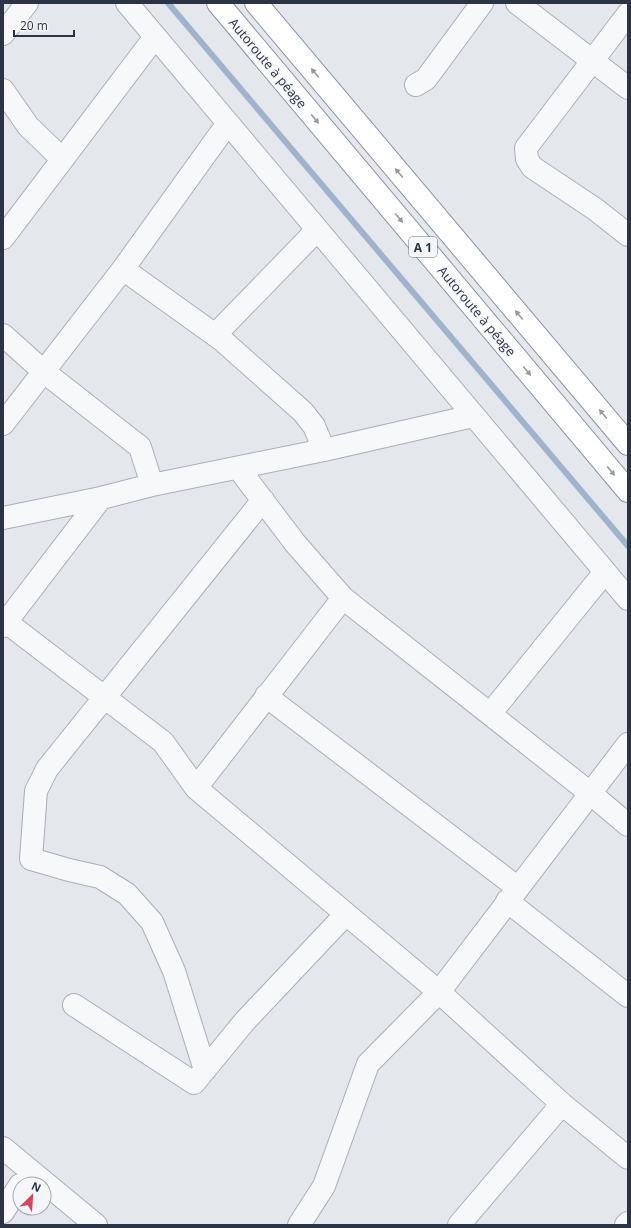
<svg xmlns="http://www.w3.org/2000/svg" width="631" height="1228" font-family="'Open Sans',sans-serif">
<rect width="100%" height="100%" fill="#e4e7ec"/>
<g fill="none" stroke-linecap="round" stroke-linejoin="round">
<path stroke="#9fb4cc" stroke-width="6" d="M168,3l460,543"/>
<g stroke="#a9aeb7" stroke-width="24">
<path id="street" d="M127,3l501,596
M517,3l111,85
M628,14l-102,134 1,11 5,8 63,42 33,26
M3,34l24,-31
M416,85l10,-6 56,-76
M3,90l25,36 34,33
M3,238l152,-201
M123,269l99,71 81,72 11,14 10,24
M3,335l40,36 97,76 12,38
M215,335l102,-105
M3,424l120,-155 105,-146
M239,469l56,74 48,55 247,195 38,32
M3,518l98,-20 51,-13 172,-35 149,-34
M6,622l157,120 33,46 243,204 123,112 66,54
M3,626l98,-128
M266,696l252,192
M490,714l115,-142
M196,788l147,-190
M507,901l121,95
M74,1005l120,78 51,-62 101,-107
M205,1070l-31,-99 -22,-49 -25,-28 -27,-17 -31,-7 -38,-11 5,-68 11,-22 216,-269
M3,1148l93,77
M3,1212l17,-27
M299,1225l25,-39 44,-122 71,-72 189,-248
M459,1225l103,-121
M626,1225l2,-2"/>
</g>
<g stroke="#8b94a3" stroke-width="24">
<path id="highway" d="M218,3l410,488
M256,3l372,441"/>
</g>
<use href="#street" stroke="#f7f8fa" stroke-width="22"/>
<use href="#highway" stroke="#fff" stroke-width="22"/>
</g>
<defs><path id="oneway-solid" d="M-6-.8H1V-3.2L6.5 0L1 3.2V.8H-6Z"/></defs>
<g fill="#959aa2">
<use href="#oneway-solid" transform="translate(315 73) rotate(-130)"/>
<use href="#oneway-solid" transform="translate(315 119) rotate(50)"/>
<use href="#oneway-solid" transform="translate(399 173) rotate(-130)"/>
<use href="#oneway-solid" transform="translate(399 218) rotate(50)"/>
<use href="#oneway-solid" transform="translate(519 315) rotate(-130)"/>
<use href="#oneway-solid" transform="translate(527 371) rotate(50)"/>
<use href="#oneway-solid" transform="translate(603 414) rotate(-130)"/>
<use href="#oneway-solid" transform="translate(611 471) rotate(50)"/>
</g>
<g text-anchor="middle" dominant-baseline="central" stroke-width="3.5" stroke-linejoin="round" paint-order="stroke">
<rect fill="#f4f6f9" stroke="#676e7b" stroke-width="1" x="409" y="237" width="28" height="20" rx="3"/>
<g font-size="12" font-weight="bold" fill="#2b3445">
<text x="423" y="247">A 1</text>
</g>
<g font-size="13" fill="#2b3445" stroke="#f4f6f9">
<text transform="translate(268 63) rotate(50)">Autoroute à péage</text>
<text transform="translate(477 311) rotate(50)">Autoroute à péage</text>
</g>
</g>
<rect width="631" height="1228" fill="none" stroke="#2b3445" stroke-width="8"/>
<g transform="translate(32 1196) rotate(25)"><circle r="19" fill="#f4f6f9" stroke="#a4a8b1"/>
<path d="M0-3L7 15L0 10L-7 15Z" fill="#d1495b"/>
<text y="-6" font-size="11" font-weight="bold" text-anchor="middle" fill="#2b3445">N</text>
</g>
<path d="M14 30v6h60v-6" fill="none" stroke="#2b3445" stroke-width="2"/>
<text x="20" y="30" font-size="12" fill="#2b3445" stroke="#f4f6f9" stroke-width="3" paint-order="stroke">20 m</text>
</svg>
